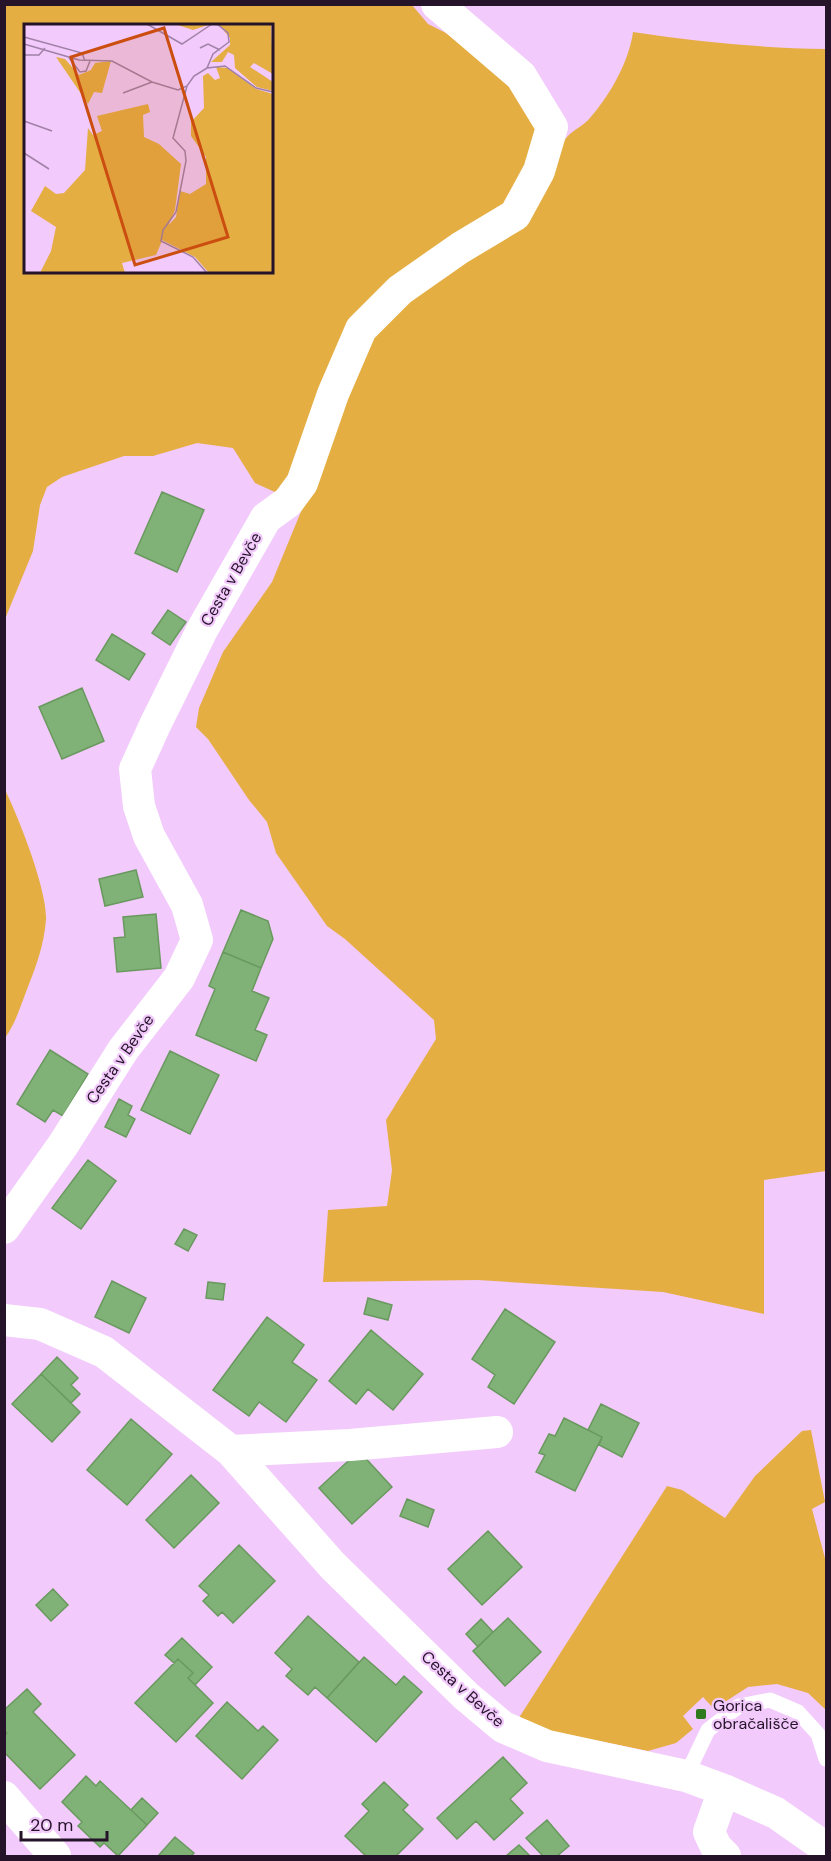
<svg xmlns="http://www.w3.org/2000/svg" width="831" height="1861" font-family="'DM Sans',sans-serif">
<rect width="100%" height="100%" fill="#f2cafb"/>
<path fill="#e5ae43" fill-rule="evenodd" d="M5,5h407l16,19 18,9 77,62 18,44 -26,63 -96,61 -142,230 -22,-10 -22,-35 -36,-5 -44,13h-29l-62,21 -15,10 -7,18 -7,46 -28,68zM26,26h246v246h-246z
M633,32c65,10 128,16 193,17v1122l-62,9v134l-101,-22 -185,-12 -155,2 5,-72 59,-4 5,-36 -6,-50 50,-81 -2,-19 -89,-81 -18,-13 -51,-73 -9,-31 -18,-22 -41,-61 -12,-12 3,-19 24,-56 49,-70 35,-85 54,-151 194,-184c3,-8 6,-19 12,-25 6,-7 16,-11 22,-18 20,-22 40,-57 44,-87z
M4,788c14,27 44,104 42,132 -2,26 -11,49 -20,72 -6,16 -11,32 -21,46z
M811,1430l14,72 -13,7 14,53v148l-18,-17 -31,-9 -29,3 -34,22 -11,-12 -20,19 10,13 -17,14 -28,8 -133,-27 152,-238 15,4 43,28 30,-42 47,-45z"/>
<path fill="#80b176" stroke="#69995f" stroke-width="1.5" d="M162,492l42,18 -27,62 -42,-19z
M168,610l18,12 -16,23 -18,-12z
M112,634l33,20 -16,26 -33,-20z
M82,688l22,53 -42,18 -23,-52z
M136,870l7,27 -38,9 -6,-27z
M241,910l27,11 5,18 -12,29 -38,-16z
M156,914l5,54 -44,4 -3,-34 11,-1 -2,-20z
M223,952l38,16 -9,23 17,7 -14,32 12,5 -11,26 -60,-26 19,-46 -6,-3z
M50,1050l38,24 -25,42 -10,-6 -8,12 -28,-18z
M170,1051l49,24 -29,59 -49,-24z
M119,1099l13,7 -4,9 7,4 -9,18 -21,-10z
M88,1160l28,21 -35,48 -29,-21z
M184,1229l13,6 -9,16 -13,-7z
M112,1281l34,17 -17,35 -34,-16z
M208,1282l17,2 -2,16 -17,-2z
M368,1298l24,7 -4,15 -24,-6z
M505,1309l50,33 -41,62 -26,-17 7,-12 -23,-16z
M267,1317l37,28 -12,17 25,18 -31,42 -27,-20 -10,14 -36,-26z
M371,1330l52,44 -30,36 -25,-21 -12,15 -27,-23z
M57,1357l21,21 -7,7 9,9 -9,9 -30,-29z
M41,1374l39,38 -28,30 -40,-38z
M601,1404l38,19 -17,34 -23,-12 3,-8 -14,-7z
M564,1418l38,19 -27,54 -39,-19 9,-17 -6,-2 10,-19 6,2z
M131,1419l41,35 -45,51 -40,-35z
M359,1451l33,36 -40,37 -33,-36z
M191,1475l28,28 -45,45 -28,-28z
M407,1499l27,11 -6,17 -28,-11z
M488,1531l34,36 -40,38 -34,-36z
M239,1545l36,36 -42,42 -11,-11 -4,4 -15,-15 6,-6 -10,-9z
M53,1589l15,16 -17,16 -15,-16z
M308,1616l51,46 -32,36 -12,-11 -7,8 -22,-19 6,-7 -17,-16z
M508,1618l33,34 -36,34 -32,-35z
M481,1619l12,13 -15,15 -12,-13z
M182,1638l30,29 -17,18 -7,-7 5,-5 -15,-14 -4,4 -9,-8z
M364,1657l32,28 8,-9 18,16 -46,50 -49,-44z
M178,1659l15,14 -5,5 25,25 -37,39 -41,-39z
M27,1689l14,15 -8,8 42,43 -35,34 -36,-37v-16l3,-3 -3,-2v-21z
M227,1702l31,29 5,-5 15,14 -36,39 -46,-43z
M503,1757l24,26 -17,16 13,14 -29,27 -18,-19 -19,18 -20,-21z
M86,1776l10,10 4,-5 47,44 -29,31 -14,-13 -4,4 -22,-21 4,-4 -20,-20z
M384,1782l24,23 -5,5 20,19 -27,27h-30l-21,-20 24,-25 -7,-7z
M142,1798l16,15 -11,12 -16,-15z
M547,1820l22,26 -12,10h-14l-17,-18z
M175,1837l19,16 -3,3h-33z
M519,1845l11,11h-24z"/>
<g fill="none" stroke-linecap="round" stroke-linejoin="round">
<path stroke="#fff" stroke-width="15" d="M686,1776l22,-46 31,-24 31,-6 28,12 20,22 8,25"/>
<path stroke="#fff" stroke-width="32" d="M4,1228l59,-83 60,-95 56,-72 18,-38 -10,-35 -38,-69 -10,-30 -4,-37 20,-44 48,-97 63,-110 22,-16 14,-19 31,-89 28,-65 39,-39 60,-42 55,-33 24,-44 13,-44 -31,-51 -84,-72
M4,1320l36,4 64,28 127,99 102,115 133,130 37,31 44,19 139,30 38,14 52,23 50,35
M231,1451l119,-6 147,-13
M724,1790l-15,42 7,15 9,9
M4,1797l51,59"/>
</g>
<rect fill="#2f791f" stroke="#f2cafb" stroke-width="2" x="695" y="1708" width="12" height="12" rx="3"/>
<g text-anchor="middle" dominant-baseline="central" stroke-width="4.5" stroke-linejoin="round" paint-order="stroke">
<g font-size="16" fill="#251329" stroke="#f2cafb">
<text transform="translate(231 579) rotate(-60)">Cesta v Bevče</text>
<text transform="translate(120 1059) rotate(-55)">Cesta v Bevče</text>
<text transform="translate(463 1689) rotate(42)">Cesta v Bevče</text>
</g>
<g font-size="16" fill="#251329" stroke="#f2cafb" text-anchor="start">
<text x="713" y="1705">Gorica<tspan x="713" dy="18">obračališče</tspan></text>
</g>
</g>
<g transform="translate(24 24)">
<rect width="249" height="249" fill="#f2cafb"/>
<path d="M151,0h96l2,50 -19,-11 -4,4 23,15v9l-16,-4 -22,-19 -1,-13 -6,-3 -6,10h-11l19,-17v-7l-10,-12 -9,-2 -18,6zM32,33l9,2 14,16 12,-5 4,-7 16,-2 -9,32 -8,-1 -6,12zM192,43l12,1 28,21 17,5v179h-64l-14,-16 -33,-17 4,-12 10,-11 4,-26 10,3 16,-10v-27l-15,-21v-14l13,-14 -1,-32 5,-3 7,7 5,-2zM124,80l2,8 -7,3 1,22 15,7 22,20 -6,46 -19,45 -34,8 3,10h-85l11,-22 5,-24 -25,-16 14,-25 11,8 8,-1 21,-23 3,-42 5,7 9,-4 -5,-15z" fill="#e5ae43"/>
<path fill="none" stroke="#a081a7" stroke-width="1.5" d="M123,0l35,20 30,-20M0,13l58,16 3,8M0,20l55,16 33,1 40,21 26,8 9,-4 7,-10 13,-8 18,-2 31,22 17,4M176,24l8,-4 12,6M0,31h15l6,-7M45,34l11,14 6,-1 4,-10M183,44l6,-14 16,-12 -1,-9 -11,-9M163,62l-14,52 12,13 1,10 -10,51 -13,18 -2,11 32,16 14,16M99,69l29,-11M0,97l28,10M0,129l25,16"/>
<path fill="#cb4e10" fill-opacity="0.15" stroke="#cb4e10" stroke-width="3" d="M140,4l64,209 -93,28 -64,-208z"/>
<rect width="249" height="249" fill="none" stroke="#251329" stroke-width="3"/>
</g>
<rect width="831" height="1861" fill="none" stroke="#251329" stroke-width="12"/>
<path d="M21 1831v9h86v-9" fill="none" stroke="#251329" stroke-width="3"/>
<text x="30" y="1831" font-size="18" fill="#251329" stroke="#f2cafb" stroke-width="4.5" paint-order="stroke">20 m</text>
</svg>
